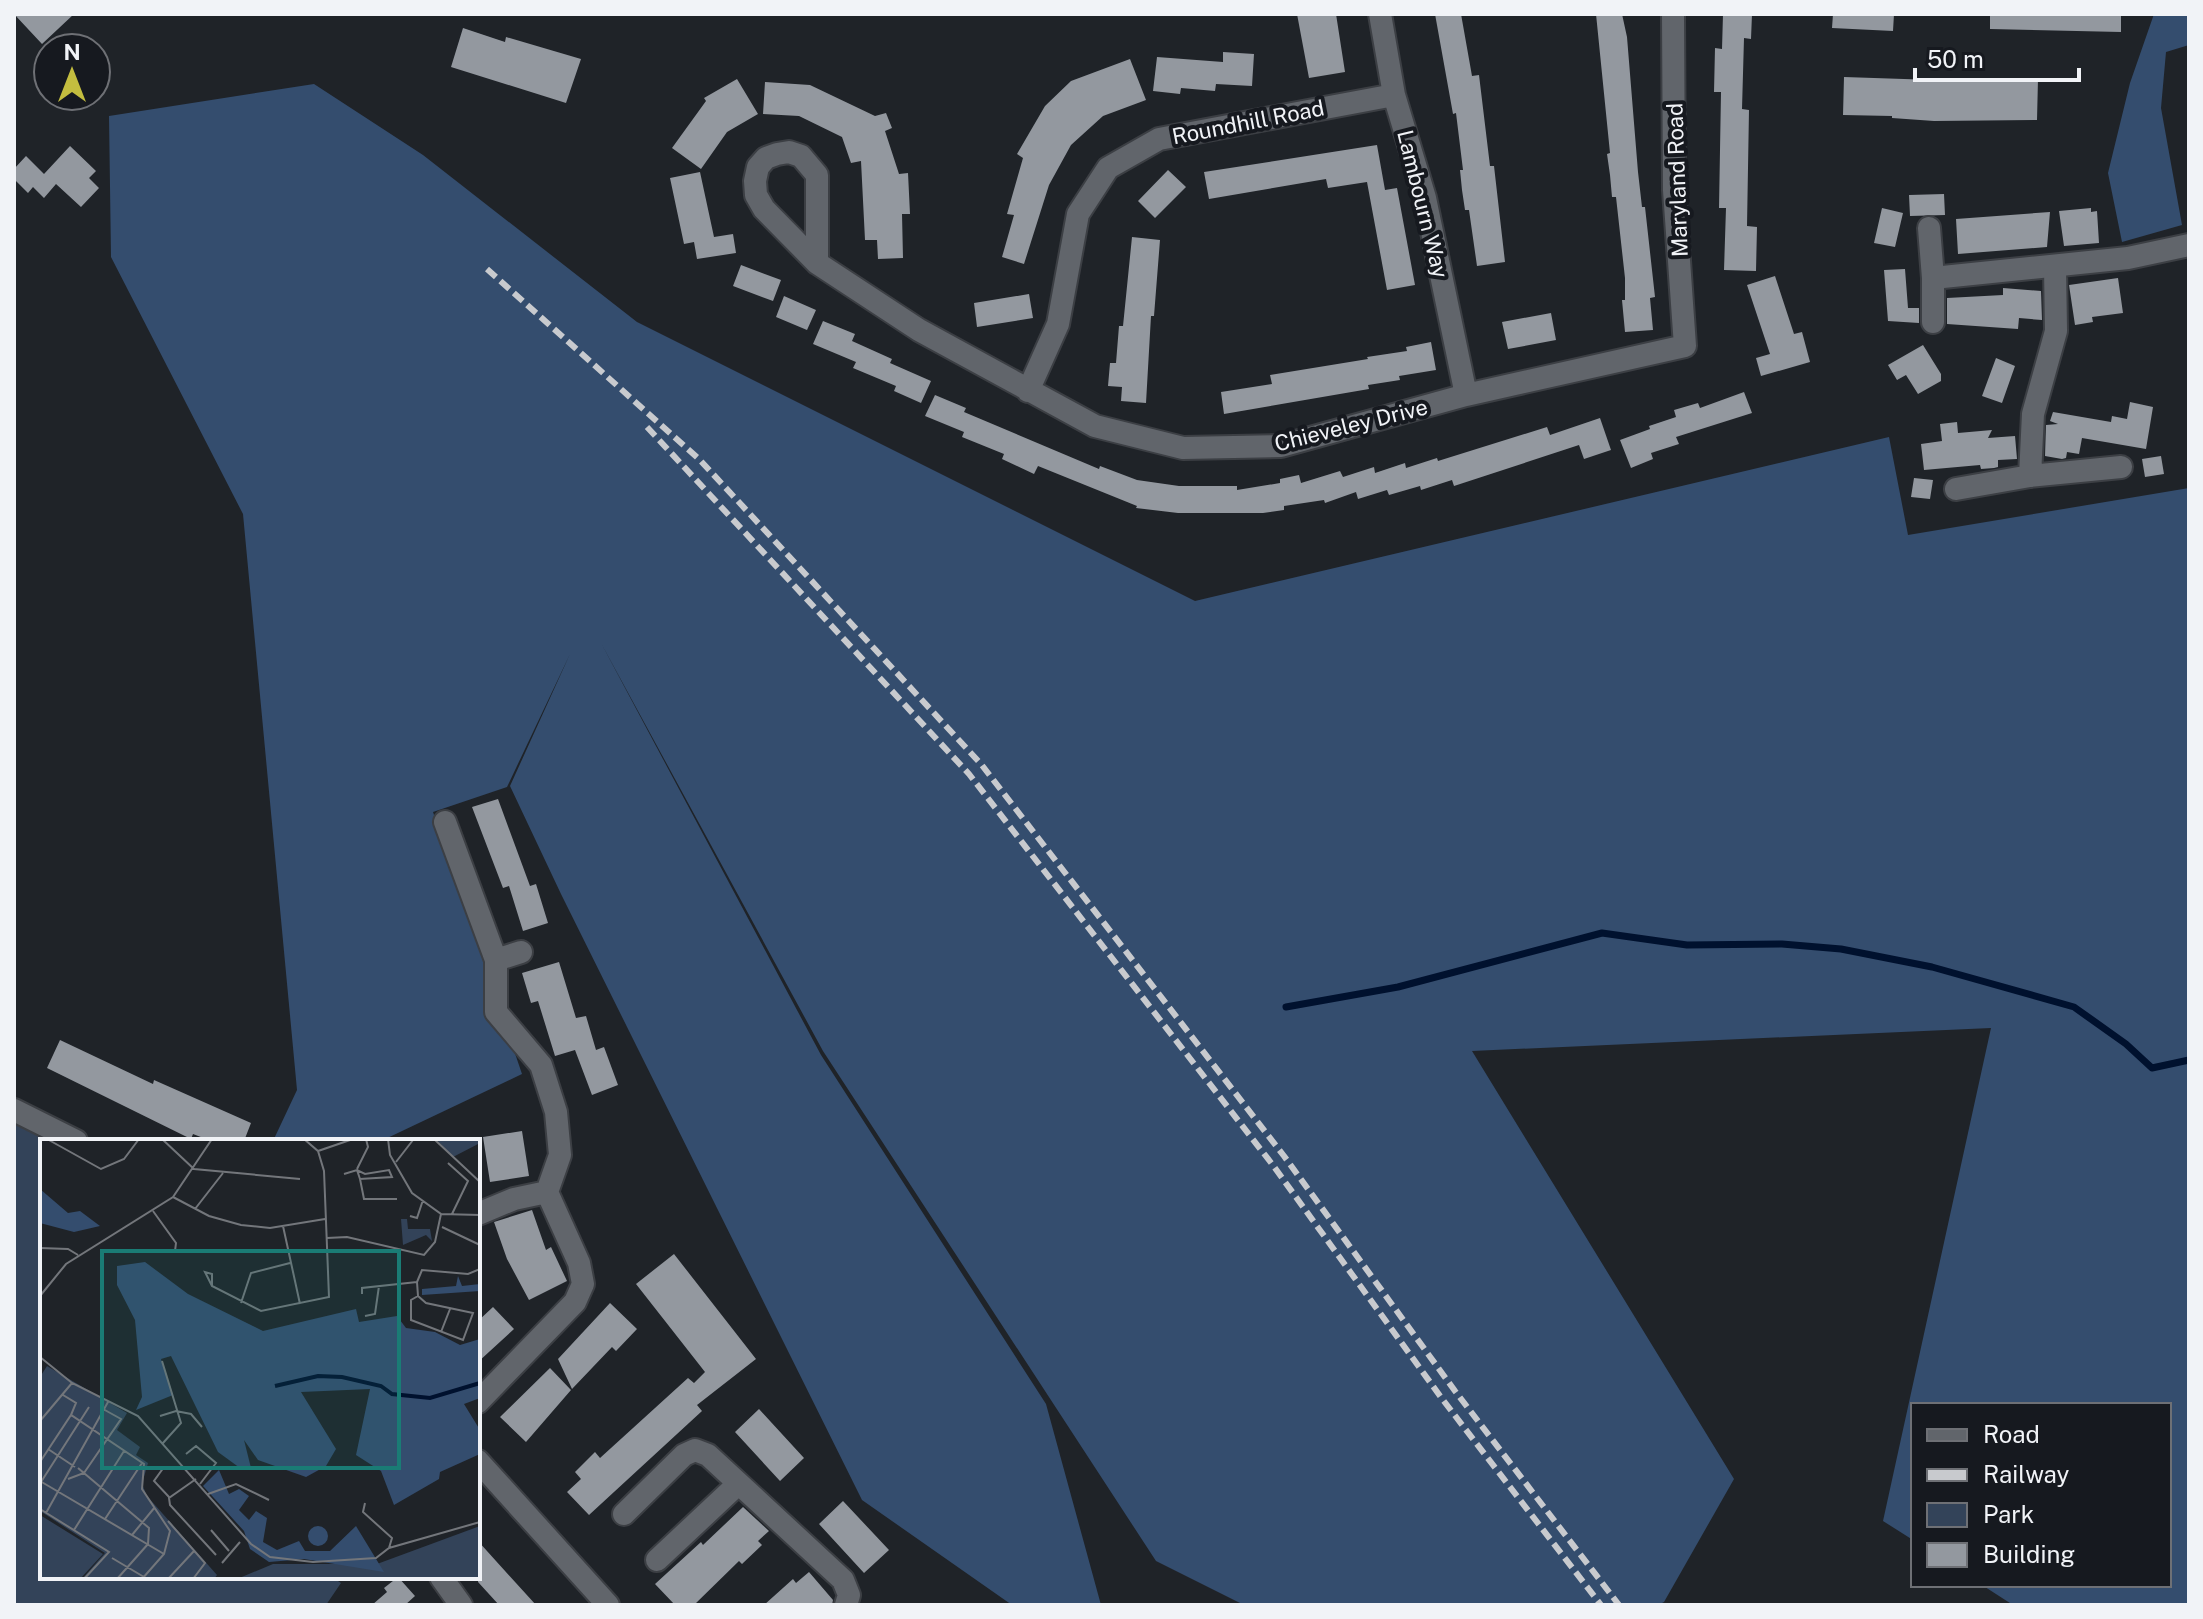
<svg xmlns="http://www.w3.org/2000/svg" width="2203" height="1619" font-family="'Public Sans',sans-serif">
<rect width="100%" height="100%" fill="#1f2328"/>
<path fill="#334359" d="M14,1123l36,18h-8v436h290l9,6 -15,22h-312z"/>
<path fill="#344d6e" d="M2154,14h35v31l-23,7 -5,56 21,117 -60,17 -14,-69 22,-90z
M314,84l109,71 214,167 558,279 694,-164 19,98 281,-47v1117h-176l-31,-20h187v-180h-256v135l-30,-19 108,-493 -519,23 262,428 -70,123 -6,3h-414l-88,-44 -333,-510 -222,-408 220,412 225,349 55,201h-89l-150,-105 -301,-606 -51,-108 60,-132 -63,133 -74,25 89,262 -141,67h-108l24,-51 -54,-576 -132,-257 -2,-141z"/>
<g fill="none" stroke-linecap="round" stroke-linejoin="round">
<path stroke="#00112e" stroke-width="7" d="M1286,1007l112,-20 204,-54 85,12 95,-1 59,5 91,18 142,40 52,37 26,24 37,-8"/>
</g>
<path fill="#93989f" d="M14,14h60l-32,30z
M1297,14h39l9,58 -36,6z
M1435,14h26l11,62 7,-1 11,91h4l11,96 -28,4 -8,-56h-4l-3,-20 -2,-20h3l-7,-57 -3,1z
M1596,14h26l5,23 11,135 4,35h3l10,90 -5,1 3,32 -28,2 -3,-32h3v-22l-9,-81h-4l-2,-22 -3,-21 3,-1z
M1723,14h29l-1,25 -7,-1 -2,71 7,1 -2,116 10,1 -1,44 -32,-1 2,-62h-7l2,-116h-7l1,-44 7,1z
M1833,14h61l-1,17 -61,-3z
M1990,14h131v18l-131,-3z
M463,28l42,14 1,-5 75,22 -15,44 -115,-36z
M1223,52l31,2 -2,32 -36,-2 -1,7 -34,-3 -1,6 -27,-3 4,-34 66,5z
M1130,59l16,41 -43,16 -32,29 -22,40 -25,79 -22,-7 12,-42 -7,-1 16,-56 -6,-4 28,-48 26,-25z
M1844,77l150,5v-4l44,1 -1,41 -103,1 -42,-3v-2l-49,-1z
M737,79l21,35 -31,18 -26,37 -29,-21 34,-47 -2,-3z
M765,82l45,3 65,31 11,-3 6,15 -7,3 14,43 9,-1 2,41h-8l1,44 -25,1 -1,-19h-12l-4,-79 -10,2 -9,-26 -43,-21 -36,-2z
M1377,145l8,45 12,-2 18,97 -28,5 -20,-108 -39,6 -2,-9 -117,20 -5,-27z
M70,146l26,25 -7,7 10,10 -18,19 -25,-23 -12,14 -11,-11 -5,6 -14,-14v-10l12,-13 18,18z
M1168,170l18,17 -31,31 -17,-17z
M700,172l14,65 19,-3 3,19 -39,6 -3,-17 -10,2 -14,-66z
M1944,194l1,21 -35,1 -1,-21z
M1882,208l21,5 -8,34 -21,-4z
M2091,208v4l6,-1 2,32 -35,3 -5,-35z
M2050,212l-3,35 -89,7 -2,-35z
M1132,237l28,3 -6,76h-3l-5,87 -25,-2 1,-14 -14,-1 2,-23h6l3,-37h4z
M741,265l40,15 -8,21 -40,-15z
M1905,269l3,39h11v15l-31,-2 -4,-51z
M1775,276l19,58 8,-2 8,30 -49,14 -5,-18 14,-4 -23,-69z
M2118,278l5,35 -31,4 1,5 -18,3 -6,-40z
M2003,288l38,3 1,29 -23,-2 -1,11 -71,-5v-26l56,-3z
M1029,294l4,24 -56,9 -3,-24z
M784,296l32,14 -9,20 -31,-13z
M1551,313l5,27 -48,9 -6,-27z
M823,321l32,13 -3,7 40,18 -2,4 41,18 -10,22 -27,-12 2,-5 -43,-18 3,-6 -43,-18z
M1431,342l5,28 -37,6 1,4 -32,5 1,4 -145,25 -3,-22 51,-8 -2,-9 98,-16 -1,-2 40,-6 -1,-4z
M1923,345l18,29v7l-23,13 -12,-19 -9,5 -9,-15z
M1996,358l19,8 -13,37 -20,-7z
M1744,392l8,21 -76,24 3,7 -28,9 2,6 -22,9 -11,-28 30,-11 -1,-3 27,-9 -2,-7 24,-7 2,5z
M935,395l31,13 -2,4 135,57 1,-3 37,14 42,6h58v4l43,-7v-4l19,-4 2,8 39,-12 3,6 31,-10 1,6 30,-10 1,5 31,-10 1,3 109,-34 3,8 50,-17 11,32 -27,9 -5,-14 -125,41 -2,-6 -31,10 -1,-4 -31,9 -2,-5 -29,9 -2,-7 -31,11 -1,-3 -40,6v4l-21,3h-85l-42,-5 1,-2 -99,-40 -4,8 -32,-15 2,-5 -42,-17 2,-5 -39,-16z
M2130,402l23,5 -7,42 -64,-11 -3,16 -12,-2 -1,6 -4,1 -17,-3 1,-31 12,-1 -8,-3 3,-9 58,10 1,-6 15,3z
M1957,422l1,11 34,-3 -4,8 27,-2 2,23 -19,1v7l-4,1 -13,1 -1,-4 -56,5 -3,-26 21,-3 -2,-17z
M2161,456l3,18 -19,3 -3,-18z
M1914,478l19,2 -3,19 -19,-2z
M498,799l32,87 6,-2 12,39 -25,8 -14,-45 -6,2 -31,-81z
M559,962l17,56 10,-2 10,34 8,-3 14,38 -26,10 -17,-45 -20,6 -17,-55 -7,2 -9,-30z
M60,1040l93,44 1,-4 97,43 -7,18h-33l-18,-7 -2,5 -144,-71z
M522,1131l7,45 -39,6 -7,-45z
M532,1210l14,40 5,-3 16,34 -38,19 -22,-41 -13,-37z
M674,1254l82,105 -59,46 5,6 -113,104 -22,-23 14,-13 -6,-7 20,-20 5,6 88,-80 6,5 11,-11 -69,-88z
M610,1303l27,26 -21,22 -4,-4 -40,42 -14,-30z
M493,1307l21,22 -36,33v-41z
M550,1368l21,22 -45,52 -26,-25z
M759,1409l45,49 -24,23 -45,-49z
M843,1501l46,49 -25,23 -45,-49z
M743,1507l26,24 -11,10 4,4 -20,19 -3,-3 -45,44h-19l-20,-21 46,-42 2,3z
M478,1541l18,20 40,44h-37l-21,-23z
M809,1572l24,28 -1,5h-68l29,-26 3,4z
M398,1577l17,19 -10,9h-33l15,-13 -3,-4z"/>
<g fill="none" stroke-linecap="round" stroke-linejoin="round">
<g stroke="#3c3f44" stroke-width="26">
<path id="minor" d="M1380,14l14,81 31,103 41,197
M1929,228l4,50
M817,263v-88l-16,-19 -12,-4 -12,2 -11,4 -8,9 -3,14 1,14 8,14 53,54 102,67 176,96 88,22 98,-2 185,-51 219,-49 -11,-156 -1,-176
M1933,322v-44l195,-20 61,-13
M1028,391l30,-67 20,-110 30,-46 51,-29 235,-44
M2030,476l91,-9
M1956,489l74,-13 3,-62 23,-83 -1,-64
M445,822l51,138v52l45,53 15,47 4,43 -13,37 32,71 4,21 -8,18 -97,100
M496,960l25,-8
M14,1110l62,31
M478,1214l36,-15 33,-7
M478,1461l130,144
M624,1514l60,-59 11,-5 13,5 135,125 6,15 -3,10
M657,1560l81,-76
M441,1577l20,28"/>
</g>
<use href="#minor" stroke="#61656b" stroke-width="22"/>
<path stroke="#c8cace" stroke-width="6" stroke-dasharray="12 6" stroke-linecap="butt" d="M487,269l212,190 282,305 303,392 171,235 164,214
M647,427l322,347 303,390 171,236 158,205"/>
</g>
<g text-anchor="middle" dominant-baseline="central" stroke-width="8" stroke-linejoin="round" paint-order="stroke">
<g font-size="22" fill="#f1f3f7" stroke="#16191f">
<text transform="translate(1248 122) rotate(-11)">Roundhill Road</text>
<text transform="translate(1677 180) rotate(-92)">Maryland Road</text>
<text transform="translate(1423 204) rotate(76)">Lambourn Way</text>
<text transform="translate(1351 425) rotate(-14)">Chieveley Drive</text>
</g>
</g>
<g transform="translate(40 1139)">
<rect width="440" height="440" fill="#1f2328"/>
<path d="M396,0h44v4l-27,14zM361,80h6l1,10h22l2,12 -6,-6 -23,10zM7,227l80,47 -10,17 23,17 -4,8 12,8 -6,21 5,12 70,79 -3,4h-132l23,-26 -65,-42v-134zM0,376l63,39 -23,25h-40zM440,387v53h-243l36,-15h104z" fill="#334359"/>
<path d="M0,50l28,24 12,-2 20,15 -26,6 -34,-9zM105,123l43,32 75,37 93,-22 3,13 38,-6 9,12 29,4 25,13 20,-6v59l-16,6 16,26v24l-40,18 -1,7 -45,26 -13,-34 -25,-16 14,-66 -69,3 35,57 -10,17 -20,11 -48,-17 -14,-20 7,28h-11l-22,-16 -47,-96 -10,3 12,36 -37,15 6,-13 -7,-77 -18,-35v-19zM418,137l4,10 18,-2v7l-58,4v-6l34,-3zM179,331l10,24 10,-5 10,7 -10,14 10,10 7,-9 11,7 -4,24 14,8 22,-9 6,10h25l26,-25 28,46 -80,-13 -35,3 -19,-13 -6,-18 -41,-45zM268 397a10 10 0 1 1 20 0a10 10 0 1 1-20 0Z" fill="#344d6e"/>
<path fill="none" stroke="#00112e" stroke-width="4" d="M235,247l43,-10 24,1 39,9 11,8 38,4 50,-15"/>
<path fill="none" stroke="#73767b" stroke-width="2" d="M7,0l54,30 23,-10 15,-20M122,0l32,30 106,10M264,0l14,12 35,-12M394,0l46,43M356,23l17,-22M408,24l20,18 -16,33M317,30l11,-22 -2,-8M304,35l13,-4 8,4 24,-4 3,7 -32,2 -3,-9M320,40l4,20h33M133,58l36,19 32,9 29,3 55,-9M155,70l28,-36M113,72l23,32 -1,8M401,75l39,1M370,77l7,2 6,-18M243,87l17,78M402,88l38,18M287,99l20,-1 77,18 11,-13 6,-28 -29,-21 -22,-38 -2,-16M0,109l28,1 10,6M377,143l1,14 8,7 47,10 -10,27 -52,-20v-20l7,-4M377,143l5,-12 46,4 12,-5M172,147v-12l-7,-2 7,14 49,25 68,-14 -5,-126 -6,-20M322,155v-6l55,-6M0,157l26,-32 107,-67 39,-58M201,164l10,-30 39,-10M325,177l10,-2 4,-28M401,193l9,-23M0,218l32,26 66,33 113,128 19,13 43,5 63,-4 13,-10 91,-26M122,222l19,62 -18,20M23,256l13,8 -5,12M120,277l16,-5 15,3 11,13M0,282l32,-38M8,310l27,18M146,315l10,-8 20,17 -16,21M0,323l31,-47 73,49 -2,25 28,42 -6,23 -22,25M124,328l-10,14 15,16M38,329l71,60 -1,16 -31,35M28,340l16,-6 37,-54 -18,-10M156,340l-27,19 1,7 46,50M0,342l124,73M1,343l48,-75M168,355l28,-10 33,16M325,364l-2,9 29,26 -3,10M0,370l69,43 -25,27M6,374l62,-111M65,380l37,-56M128,382l37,42 -12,16M34,391l50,-79M171,391l18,21M92,396l23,-28M72,419l32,19M182,424l18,-21M128,440l26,-28"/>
<path fill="#1a7c75" fill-opacity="0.15" stroke="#1a7c75" stroke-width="4" d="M62,112h297v217h-297z"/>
<rect width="440" height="440" fill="none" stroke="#f1f3f7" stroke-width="4"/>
</g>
<rect width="2203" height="1619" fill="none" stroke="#f1f3f7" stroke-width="32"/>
<rect x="1911" y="1403" width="260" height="184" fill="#16191f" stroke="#6e7075" stroke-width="2"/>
<rect x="1927" y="1429" width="40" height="12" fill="#61656b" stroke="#6e7075" stroke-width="2"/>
<text x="1983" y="1443" font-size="24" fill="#f1f3f7">Road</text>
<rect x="1927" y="1469" width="40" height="12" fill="#c8cace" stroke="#6e7075" stroke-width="2"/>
<text x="1983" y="1483" font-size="24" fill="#f1f3f7">Railway</text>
<rect x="1927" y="1503" width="40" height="24" fill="#334359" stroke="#6e7075" stroke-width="2"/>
<text x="1983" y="1523" font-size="24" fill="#f1f3f7">Park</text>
<rect x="1927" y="1543" width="40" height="24" fill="#93989f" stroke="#6e7075" stroke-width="2"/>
<text x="1983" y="1563" font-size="24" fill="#f1f3f7">Building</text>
<g transform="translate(72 72)"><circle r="38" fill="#16191f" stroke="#6e7075" stroke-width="2"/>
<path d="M0-6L14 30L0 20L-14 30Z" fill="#c3bd3f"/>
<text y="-12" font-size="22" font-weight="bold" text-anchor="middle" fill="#f1f3f7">N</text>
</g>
<path d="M1915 68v12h164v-12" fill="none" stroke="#f1f3f7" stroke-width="4"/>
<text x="1927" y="68" font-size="24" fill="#f1f3f7" stroke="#16191f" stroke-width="6" paint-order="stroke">50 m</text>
</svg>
